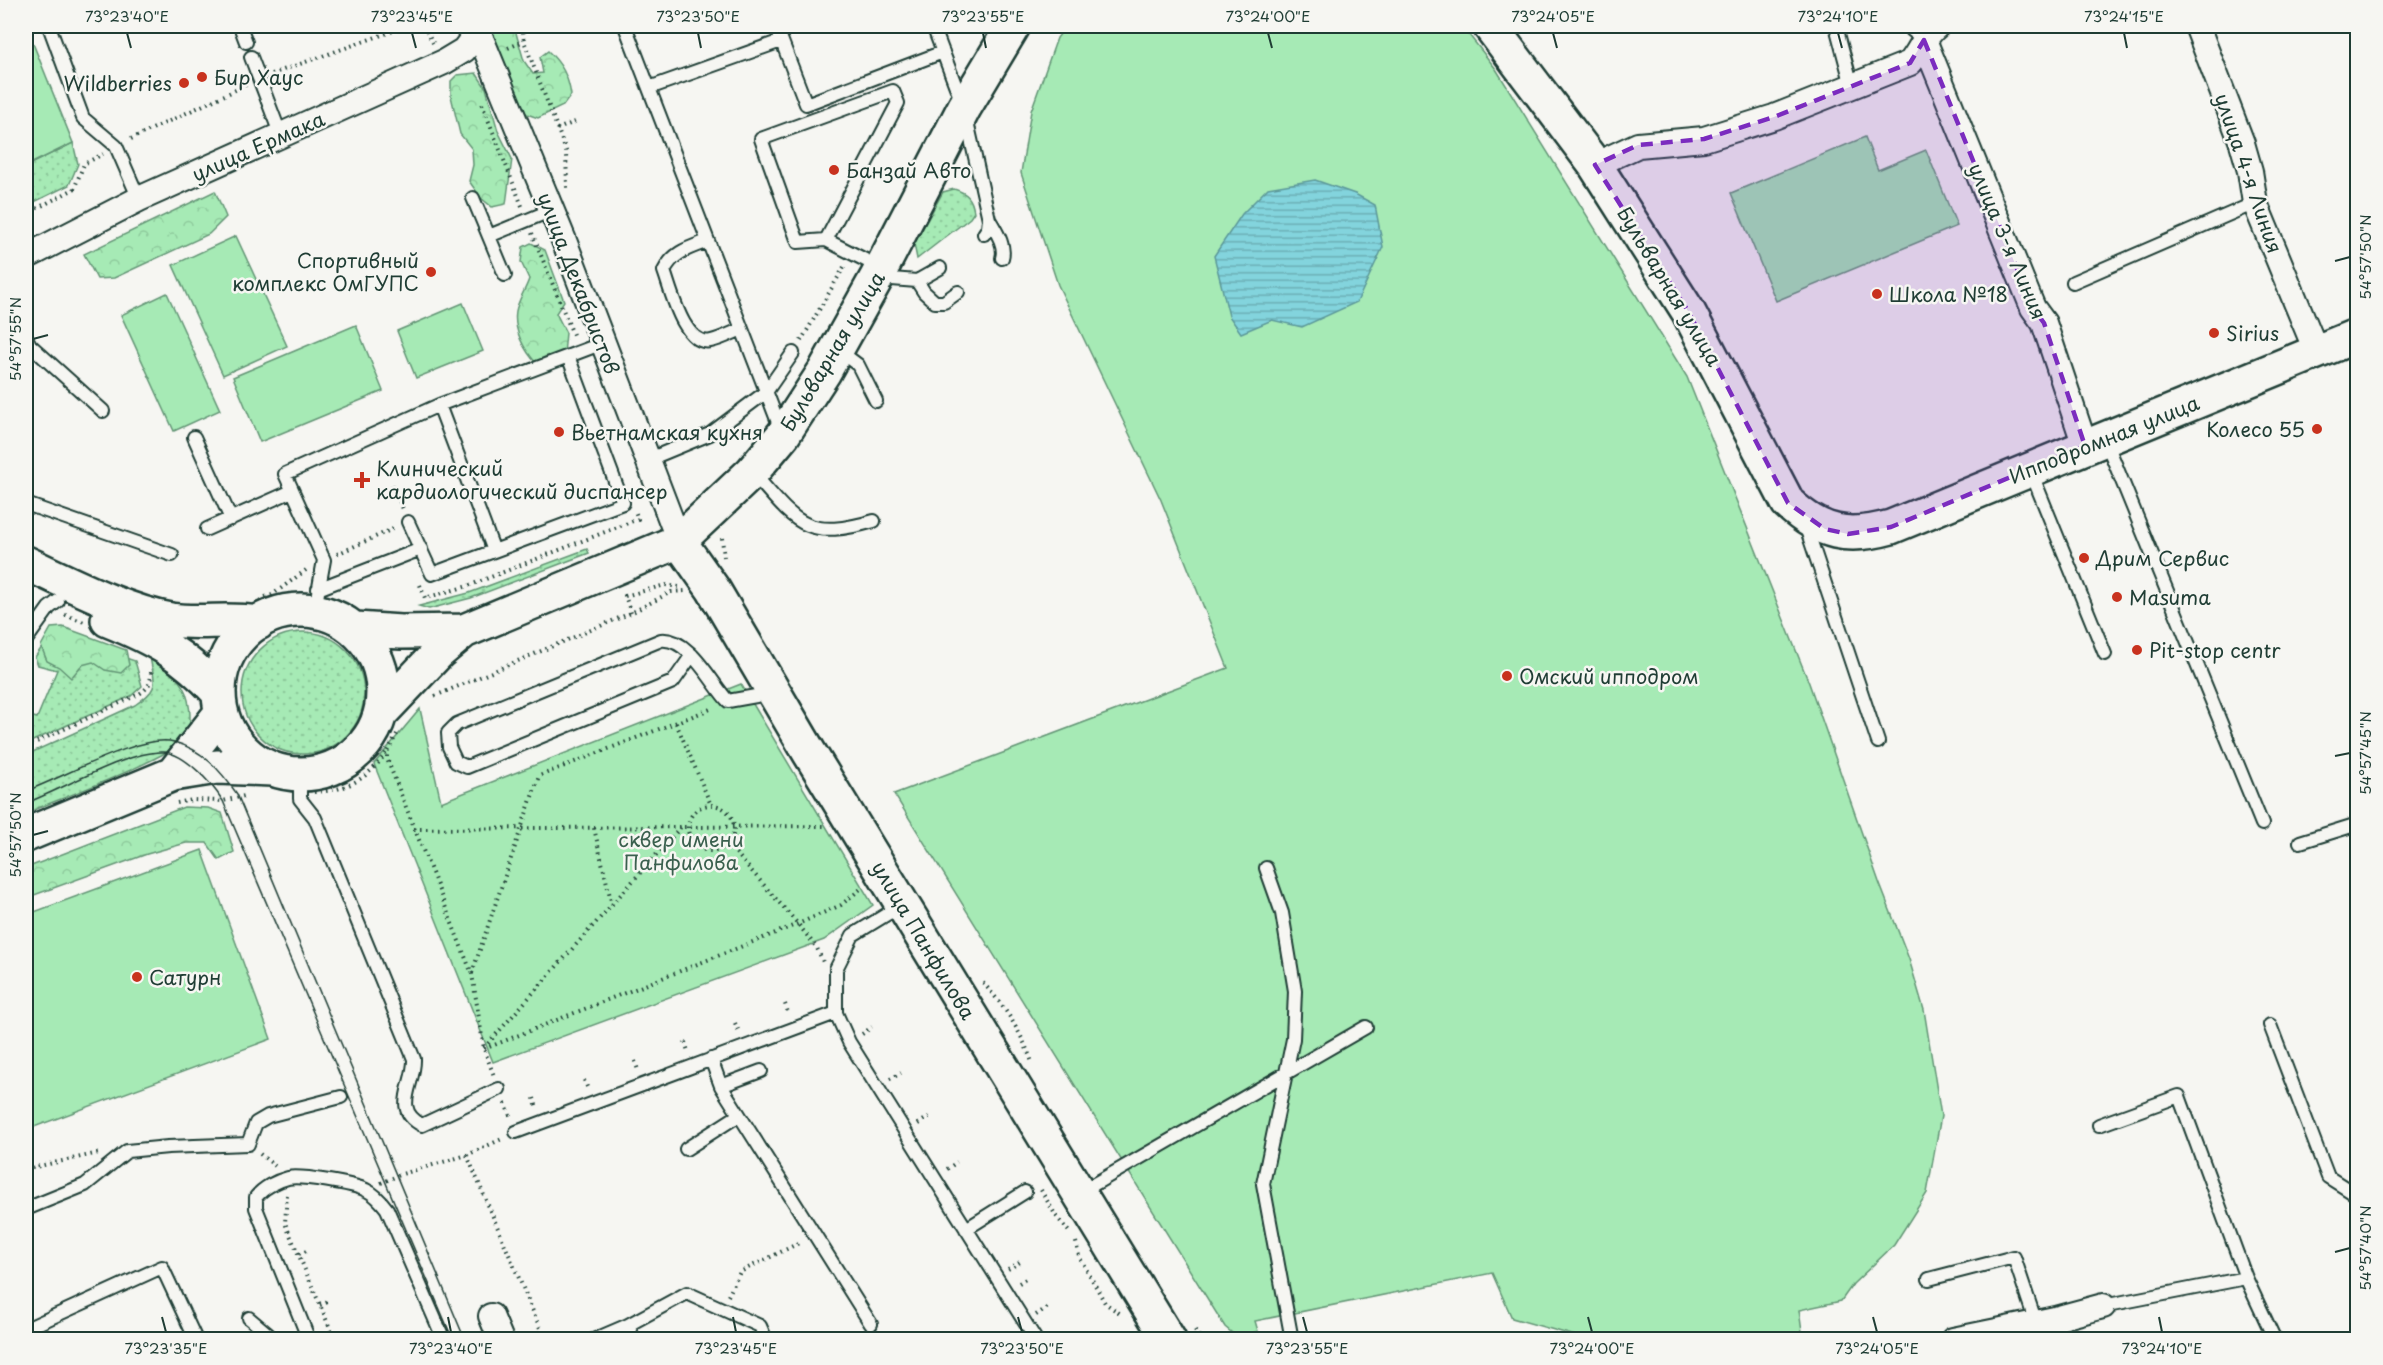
<svg xmlns="http://www.w3.org/2000/svg" width="2383" height="1365" font-family="'Playpen Sans',sans-serif">
<defs>
<pattern id="grass-dots" width="8" height="8" patternUnits="userSpaceOnUse" patternTransform="scale(1.5)"><rect width="8" height="8" fill="#a6eab5"/><path d="M2 2h.1M6 6h.1" fill="none" stroke="#8eca9c" stroke-width="1.8" stroke-linecap="round"/></pattern>
<pattern id="forest-crowns" width="20" height="18" patternUnits="userSpaceOnUse" patternTransform="scale(1.5)"><rect width="20" height="18" fill="#a6eab5"/><path d="M2 6a3 3 0 1 1 6 0M12 15a3 3 0 1 1 6 0" fill="none" stroke="#8eca9c"/></pattern>
<pattern id="water-rules" width="6" height="5" patternUnits="userSpaceOnUse" patternTransform="scale(1.5)"><rect width="6" height="5" fill="#83d4dd"/><path d="M0 2.5h6" fill="none" stroke="#6badb4"/></pattern>
</defs>
<rect width="100%" height="100%" fill="#f6f6f2"/>
<filter id="ink" filterUnits="userSpaceOnUse"><feTurbulence type="fractalNoise" baseFrequency=".0167" numOctaves="2"/><feDisplacementMap in="SourceGraphic" scale="12" xChannelSelector="R" yChannelSelector="G"/><feConvolveMatrix kernelMatrix="1 2 1 2 8 2 1 2 1" color-interpolation-filters="sRGB"/></filter>
<g filter="url(#ink)">
<path fill="url(#grass-dots)" stroke="#629474" stroke-width="1.5" d="M73,143l5,21 -9,21 -43,21v-40z
M954,189c13,4 18,9 20,23l-4,6 -53,41 -3,-15 29,-52z
M587,549l2,4 -118,45 -42,11 -10,-3 50,-13z
M242 693a61 61 0 1 1 122 0a61 61 0 1 1-122 0Z
M52,633l83,28 7,25 -11,10 -105,48v-29l11,3 20,-48 -19,-5 -3,-8z
M150,657c10,7 22,14 29,24 11,13 15,42 6,57 -13,20 -131,63 -159,75v-58l109,-50c25,-17 20,-20 15,-48z"/>
<path fill="url(#forest-crowns)" stroke="#629474" stroke-width="1.5" d="M493,26h21l10,35 9,13 10,-1 -3,-16 8,-6c14,13 20,25 23,44l-8,11 -25,12 -11,-4 -14,-16 -24,-59z
M476,73l10,15 12,43 14,28 -6,45 -14,3 -11,-9 -12,-17 4,-16 -1,-16 -12,-15 -9,-38v-15l6,-6z
M215,191l11,26 -17,17 -95,44 -17,1 -13,-25z
M531,243l14,7 19,51 -8,12 10,20 -2,21 -27,10c-13,-14 -24,-34 -21,-53 2,-11 10,-22 13,-32l-8,-17 2,-15z
M63,627l63,23 3,15 -8,8 -16,-3 -12,-8 -11,3 -11,13 -12,-11 -12,-6 -6,-15 10,-18z
M184,807l24,1 14,5 12,39 -15,8 -12,-17h-21l-39,11 -121,44v-30z"/>
<path fill="#a6eab5" stroke="#629474" stroke-width="1.5" d="M26,26l47,117 -47,23z
M1066,26h396l34,43 191,308 122,306 70,199 30,77 15,51 17,106 -14,77 -33,52 -41,39 -12,17 -42,9 4,29h-222l-2,-2 -67,-19 -20,-45 -237,48 3,10 -20,7 -13,-11 -331,-533 334,-126 -67,-168 -103,-215 -37,-112 10,-62 26,-73z
M1865,137l13,33 48,-20 31,76 -181,75 -45,-108z
M236,236l51,110 -64,29 -50,-110z
M167,293l53,117 -46,21 -53,-116z
M463,303l20,48 -67,27 -19,-47z
M356,325l27,66 -123,51 -27,-65z
M741,684l132,221 -49,35 -331,122 -119,-298 46,-55 21,93z
M202,850l69,189 -245,91v-215z"/>
<path fill="url(#water-rules)" stroke="#5b9899" stroke-width="1.5" d="M1315,180l40,14 20,11 8,42 -26,55 -55,25 -30,-7 -31,13 -12,-17 -15,-60 28,-42 26,-26z"/>
<g fill="none" stroke-linecap="round" stroke-linejoin="round">
<g stroke="#1f3d34" stroke-width="16">
<path id="lane" d="M49,26l34,92 33,28 23,53
M240,26l6,16
M625,26l156,404
M776,26l30,78 137,-52
M933,26l31,82 25,111 -1,9 -4,6
M1836,26l16,60
M1907,26l17,14
M251,57l30,79
M649,88l132,-47
M473,198l32,77
M989,219c6,11 17,26 13,39
M489,236l63,-26
M826,240l-28,2 -37,-103 132,-48 5,12 -72,137 55,28
M708,241c-19,7 -35,11 -44,30 7,19 20,76 47,70 10,-2 21,-8 31,-12
M879,278l38,3 23,-13
M917,281l7,11 11,10h9l14,-10
M2073,282l182,-79
M26,337l4,8 73,66
M838,350l20,15 18,36
M194,437l37,82
M2105,439l157,385
M647,460l63,-26 56,-42 27,-39
M2031,472l74,182
M753,473c43,49 51,68 121,48
M26,504l146,51
M408,522l24,52 191,-71 -55,-147
M1805,524l73,218
M207,529l85,-38
M494,551l-55,-146 164,-62
M318,589l103,-40
M315,609l9,-49 -39,-86 154,-69
M26,640l23,-32 9,-7
M692,655l-19,27 -206,85 -11,-5 -7,-15 -1,-14 9,-9 204,-84c28,-3 51,44 67,61l28,-5 14,-8
M300,774v25l15,19 99,241c1,26 -23,50 8,66l77,-36
M2300,842l58,-18
M1266,868l16,45 13,78 -2,48 -30,145 29,156
M902,905l-49,30 -17,34v44l13,29 187,298
M2270,1025l58,152 30,19
M711,1059l10,27 150,238
M721,1086l40,-15
M2099,1125l80,-29 67,182 28,60 4,2
M516,1132l320,-119
M686,1149l53,-34
M1079,1193l287,-166
M26,1209l59,-24 42,-34 41,-4 80,-3 8,-21 12,-7 73,-19
M966,1229l59,-37
M1929,1279l85,-22 22,66
M2103,1306l143,-28
M249,1318l19,16 2,6
M2055,1319l8,21
M628,1325l6,15
M26,1329l136,-62 34,73
M309,1340l-53,-132v-11c7,-9 20,-16 32,-19 12,-3 66,6 78,12 9,4 15,11 21,19l57,131
M593,1340l35,-15 59,-32 73,33 6,14"/>
</g>
<g stroke="#1f3d34" stroke-width="28">
<path id="street" d="M476,26l87,212 116,303
M2197,26l45,117 8,28 5,32 62,150
M1924,40l109,268 11,15 41,123
M1595,165l43,-20 66,-6 70,-22 136,-54c11,-13 14,-27 27,-37
M26,257l113,-58 305,-137 20,-12 18,-24
M491,1316l10,24
M1953,1340l102,-21 48,-13"/>
</g>
<g stroke="#1f3d34" stroke-width="38">
<path id="secondary" d="M1490,26l105,139 93,146 100,192c33,31 60,36 103,24l467,-192
M679,541l34,48 96,163 360,588
M26,563c43,20 99,49 145,57 29,4 58,-2 87,3
M219 692a82 82 0 1 1 164 0a82 82 0 1 1-164 0Z
M108,620c47,19 75,34 110,72
M356,629l45,3 63,-1
M381,713l58,-61 25,-21 215,-90 73,-69 31,-37 41,-63 53,-95 87,-169 49,-82
M173,774l48,-61
M26,835l147,-61 44,-7 55,2"/>
</g>
<path stroke="#1f3d34" stroke-width="4" stroke-dasharray="1.5 4.5" stroke-linecap="butt" d="M424,26l9,17
M522,26l2,15 42,110 1,37
M508,48l16,-7
M272,74l135,-48
M482,104l40,102
M557,129l18,-7
M131,139l115,-54
M26,214l48,-25 10,-25 19,-10
M532,233l42,104
M801,341l43,-74
M392,485l11,24
M722,538l2,19
M337,554l58,-26
M420,585l5,13 43,-12 170,-67 -3,-8
M26,597l8,4
M265,597l7,-2 34,-25
M631,613l-6,-17 40,-11 14,2
M65,615l19,7
M435,696l196,-83 40,-21 14,-1
M676,723l35,82
M397,734l-10,18v7l85,215 12,75 10,27
M26,747l113,-53c11,-7 12,-12 12,-25
M314,792c32,-1 54,-13 72,-39
M177,803l15,-3 31,1 21,-5
M688 828a23 23 0 1 1 46 0a23 23 0 1 1-46 0Z
M594,828l18,77
M414,829l411,-3
M728,844l70,80 19,24 6,14
M472,973l67,-197 174,-68
M983,983c22,23 38,49 49,79
M785,1004l4,11
M735,1023l4,9
M862,1034l10,-7
M685,1042l3,9
M484,1048l197,-221
M484,1049l314,-125 43,-19 22,-18
M635,1061l3,9
M890,1079l11,-6
M584,1080l4,9
M534,1098l3,10
M505,1103l6,15
M918,1124l11,-7
M260,1154l15,12
M467,1155l78,185
M26,1169l73,-16
M947,1169l10,-7
M381,1183l21,-9 65,-19 37,-17
M1041,1190l15,26 14,17
M287,1195l-2,28 50,117
M1076,1242l3,14 26,47 17,12
M299,1254l10,-4
M1008,1269l12,-7
M1019,1283l10,-6
M728,1296l12,-24 61,-30
M320,1305l11,-4
M1036,1315l12,-8
M1195,1330l6,10"/>
<use href="#lane" stroke="#f6f6f2" stroke-width="12"/>
<use href="#street" stroke="#f6f6f2" stroke-width="24"/>
<use href="#secondary" stroke="#f6f6f2" stroke-width="33"/>
<path stroke="#1f3d34" stroke-width="1.5" d="M26,791c34,-12 115,-58 148,-49 28,7 47,29 63,52l228,546
M26,803c35,-13 103,-53 138,-51 22,2 48,32 59,49l230,539"/>
</g>
</g>
<path fill="#7b2cbf" fill-opacity="0.2" stroke="#7b2cbf" stroke-width="4.5" stroke-dasharray="12 8" stroke-linejoin="round" d="M1924,40l109,268 11,15 41,123 -194,81 -43,7 -23,-5 -37,-26 -100,-192 -93,-146 43,-20 66,-6 70,-22 136,-54z"/>
<path fill="none" stroke="#1f3d34" stroke-width="2" d="M127,33l4,15M412,33l4,15M698,33l3,15M983,33l3,15M1268,33l4,15M1553,33l4,15M1838,33l4,15M2124,33l3,15M2335,261l15,-4M33,339l15,-4M2335,756l15,-3M33,835l15,-4M2335,1252l15,-4M162,1317l4,15M448,1317l3,15M733,1317l3,15M1018,1317l4,15M1303,1317l4,15M1588,1317l4,15M1873,1317l4,15M2159,1317l3,15"/>
<g fill="#c8321e" stroke="#f6f6f2" stroke-width="2">
<circle cx="202" cy="77" r="6"/>
<circle cx="184" cy="83" r="6"/>
<circle cx="834" cy="170" r="6"/>
<circle cx="431" cy="272" r="6"/>
<circle cx="1877" cy="294" r="6"/>
<circle cx="2214" cy="333" r="6"/>
<circle cx="2317" cy="429" r="6"/>
<circle cx="559" cy="432" r="6"/>
<path d="M359 471h6v6h6v6h-6v6h-6v-6h-6v-6h6z"/>
<circle cx="2084" cy="558" r="6"/>
<circle cx="2117" cy="597" r="6"/>
<circle cx="2137" cy="650" r="6"/>
<circle cx="1507" cy="676" r="6"/>
<circle cx="137" cy="977" r="6"/>
</g>
<g text-anchor="middle" dominant-baseline="central" stroke-width="5" stroke-linejoin="round" paint-order="stroke">
<g font-size="20" fill="#1f3d34" stroke="#f6f6f2" text-anchor="start">
<text x="214" y="77">Бир Хаус</text>
<text x="172" y="83" text-anchor="end">Wildberries</text>
<text x="846" y="170">Банзай Авто</text>
<text x="419" y="260" text-anchor="end">Спортивный<tspan x="419" dy="23">комплекс ОмГУПС</tspan></text>
<text x="1889" y="294">Школа №18</text>
<text x="2226" y="333">Sirius</text>
<text x="2305" y="429" text-anchor="end">Колесо 55</text>
<text x="571" y="432">Вьетнамская кухня</text>
<text x="376" y="468">Клинический<tspan x="376" dy="23">кардиологический диспансер</tspan></text>
<text x="2096" y="558">Дрим Сервис</text>
<text x="2129" y="597">Masuma</text>
<text x="2149" y="650">Pit-stop centr</text>
<text x="1519" y="676">Омский ипподром</text>
<text x="149" y="977">Сатурн</text>
</g>
<g font-size="20" fill="#1f3d34" stroke="#f6f6f2">
<text transform="translate(258 146) rotate(-24)">улица Ермака</text>
<text transform="translate(2249 173) rotate(71)">улица 4-я Линия</text>
<text transform="translate(2008 241) rotate(67)">улица 3-я Линия</text>
<text transform="translate(579 283) rotate(69)">улица Декабристов</text>
<text transform="translate(1670 286) rotate(59)">Бульварная улица</text>
<text transform="translate(832 351) rotate(-59)">Бульварная улица</text>
<text transform="translate(2104 439) rotate(-22)">Ипподромная улица</text>
<text transform="translate(924 940) rotate(59)">улица Панфилова</text>
</g>
<g font-size="20" fill="#3a604e" stroke="#f6f6f2">
<text x="681" y="839">сквер имени<tspan x="681" dy="23">Панфилова</tspan></text>
</g>
</g>
<rect width="2383" height="1365" fill="none" stroke="#f6f6f2" stroke-width="66"/>
<rect x="33" y="33" width="2317" height="1299" fill="none" stroke="#1f3d34" stroke-width="2"/>
<g font-size="15" text-anchor="middle" fill="#1f3d34">
<text x="127" y="22">73°23'40"E</text>
<text x="412" y="22">73°23'45"E</text>
<text x="698" y="22">73°23'50"E</text>
<text x="983" y="22">73°23'55"E</text>
<text x="1268" y="22">73°24'00"E</text>
<text x="1553" y="22">73°24'05"E</text>
<text x="1838" y="22">73°24'10"E</text>
<text x="2124" y="22">73°24'15"E</text>
<text transform="translate(2366 257) rotate(-90)" y="5">54°57'50"N</text>
<text transform="translate(16 339) rotate(-90)" y="5">54°57'55"N</text>
<text transform="translate(2366 753) rotate(-90)" y="5">54°57'45"N</text>
<text transform="translate(16 835) rotate(-90)" y="5">54°57'50"N</text>
<text transform="translate(2366 1248) rotate(-90)" y="5">54°57'40"N</text>
<text x="166" y="1354">73°23'35"E</text>
<text x="451" y="1354">73°23'40"E</text>
<text x="736" y="1354">73°23'45"E</text>
<text x="1022" y="1354">73°23'50"E</text>
<text x="1307" y="1354">73°23'55"E</text>
<text x="1592" y="1354">73°24'00"E</text>
<text x="1877" y="1354">73°24'05"E</text>
<text x="2162" y="1354">73°24'10"E</text>
</g>
</svg>
